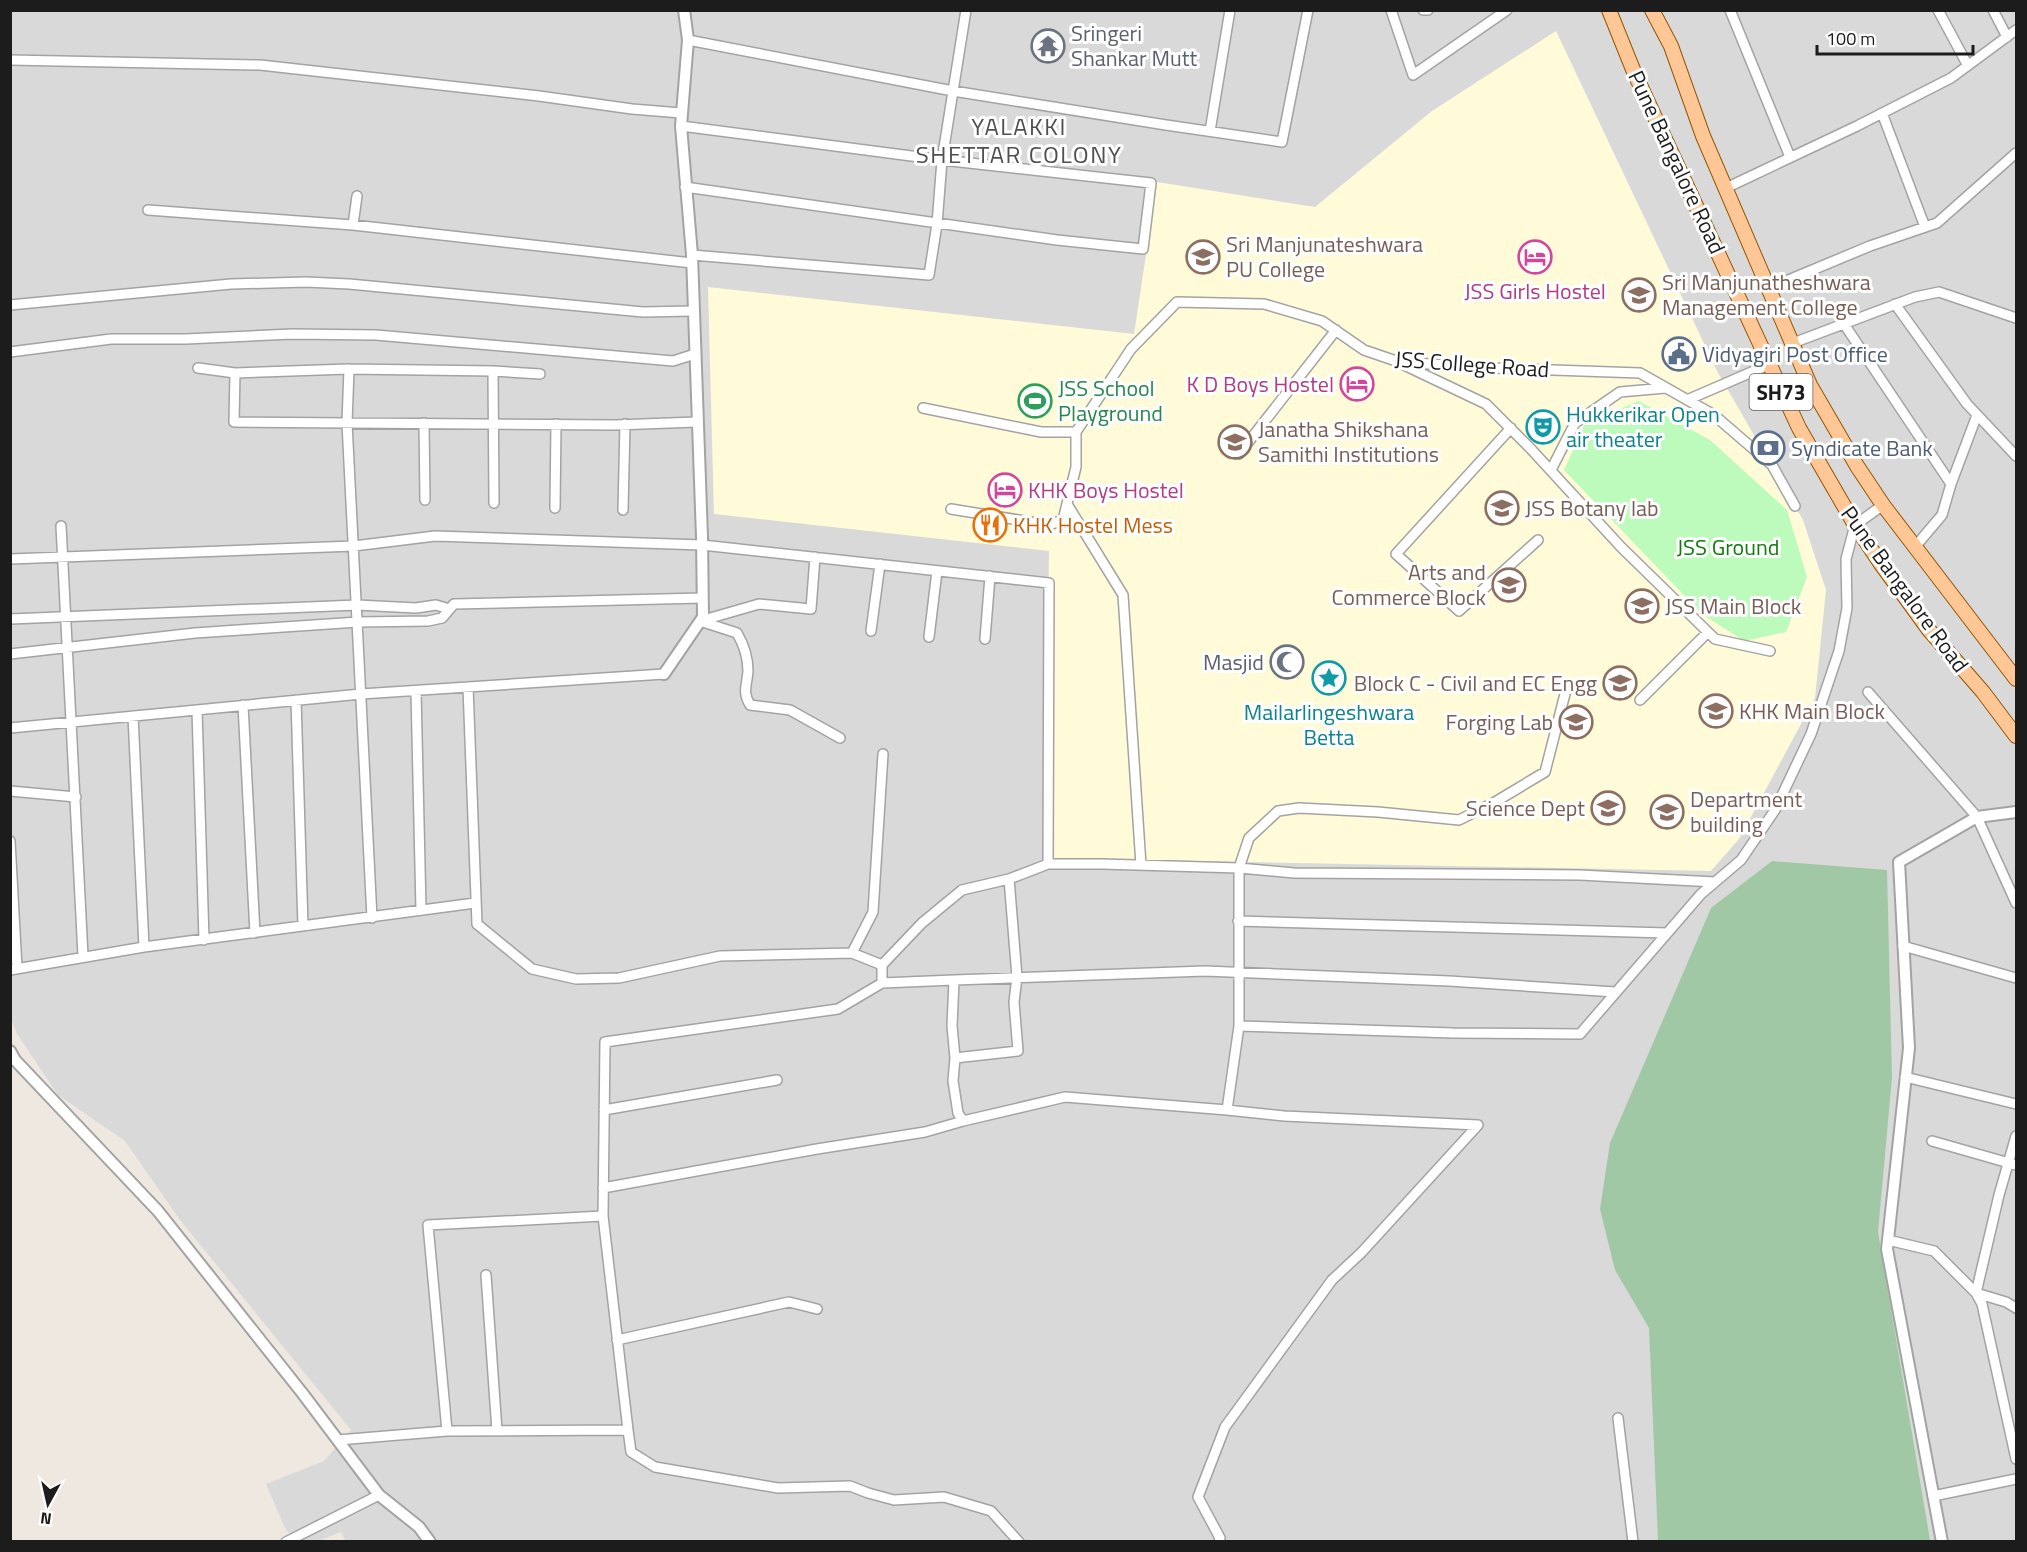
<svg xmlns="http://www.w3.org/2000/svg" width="2027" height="1552" font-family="'Titillium Web',sans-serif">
<rect width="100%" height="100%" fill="#eee8e1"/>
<path fill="#dad9d9" d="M10,11h2006v1530l-1670,1 -5,-10 -23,9h-22l-11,-13 -19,-44 58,-23 27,-31 -171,-210 -55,-79 -67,-46 -41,-61 -6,-15z"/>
<path fill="#fffbd9" d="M1556,31l161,340 86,149 23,70 -11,108 -76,141 -28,32 -666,-13 4,-307 -335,-37 -6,-227 426,47 23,-152 158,25 117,-96z"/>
<path fill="#a1c8a4" d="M1772,861l115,9 5,208 -14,154 52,308 -4,1h-268l-9,-213 -34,-58 -15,-61 10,-66 101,-235z"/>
<path fill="#bcfbbb" d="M1639,401l71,39 77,70 20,67 -21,55 -42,9 -42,-27 -138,-144 21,-47z"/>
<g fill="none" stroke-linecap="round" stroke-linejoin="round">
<g stroke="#a3a3a3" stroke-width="12">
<path id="minor" d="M1391,10l22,65 94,-65
M1423,10h5
M1730,10l60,147
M1938,10l29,54
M1993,10l14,27
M688,40l265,51 213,34 116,17 26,-132
M10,60l250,5 279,31 93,13 49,4
M1882,113l43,114
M681,126l261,34 209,23 -8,66 -86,-9 -372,-53
M1210,131l20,-121
M1726,188l131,-62 94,-48 65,-48
M148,210l205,15 339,38
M353,225l4,-29
M692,255l237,20 8,-51 5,-64 24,-150
M1769,288l101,-42 67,-23 79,-70
M1895,304l72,100 49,52
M10,305l221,-21 75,-2 43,2 294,28 50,-1
M1844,324l107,160
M1793,343l122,-46 24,-5 77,26
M10,352l101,-13h75l106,-5 84,1 297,26 22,-7
M1404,365l82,39 44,44 91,99 94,92 55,12
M198,368l37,5 114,-4 144,2 47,3
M349,369l-2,54 25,495
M493,371l1,132
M235,373l-1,49 382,3 80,-3
M1687,400l81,-35
M923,408l118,24h35l55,-83 46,-47 87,2 58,17 42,29 35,12 93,6 148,5 74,42 58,50 23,41
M424,423l1,77
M1511,428l-115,126 63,57 79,-71
M1239,454l97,-124
M1551,470l24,-47 45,-31 45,-4
M1067,504l56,91 18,270
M555,508l1,-84
M951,509l98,16 14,-5 13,-53v-35
M623,510l2,-86
M61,526l22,430
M1914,548l28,-33 9,-31 26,-69
M10,559l344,-13 81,-10 267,9 347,38 -1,281
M10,619l347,-14 59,3 20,-3 13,4
M700,621l37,12c7,12 11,24 11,38 -1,15 -6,20 2,34l40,5 50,28
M700,621l59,-17 52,5 4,-52
M871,631l9,-67
M929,637l8,-66
M985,639l5,-63
M10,654l185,-21 163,-11 70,-1 14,-3 12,-14 248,-6
M468,687l9,237 55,45 44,10 43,-1 101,-22 132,-3 30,12v18
M1566,690l-21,82 -50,30 -36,18 -81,-8 -79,-4 -21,3 -29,27 -10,30v158l214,7 127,1 121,-140 40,-34 34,-50 36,-76 28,-83 8,-43 -1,-49 9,-34 28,-20
M416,691l5,219
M1868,692l109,125 39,86
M296,700l7,226
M1640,700l68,-68
M243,705l12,228
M197,710l7,230
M133,716l11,231
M10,728l351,-34 303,-20
M10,791l66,6
M10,841l7,127
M1238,921l429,12
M1903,946l113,32
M852,953l21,-41 10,-158
M882,965l40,-42 40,-33 47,-11
M10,970l134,-23 331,-44
M954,980l-2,46 3,32 -2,23 5,32 5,8 102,-24 162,13
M955,1058l63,-7 -4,-49 3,-25 -8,-98 39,-15h54l137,4 55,5 286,2 135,7
M1905,1077l111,27
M604,1110l173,-30
M2016,1136l-17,59 -23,98 30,9 10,6
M1932,1141l84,24
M603,1188l214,-39 108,-17 38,-11
M1888,1240l46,11 42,42 6,11 34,155
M486,1275l11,156
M617,1340l172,-38 28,7
M1618,1418l15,124
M628,1430l3,22 24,15 123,21 72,-2 18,7 26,7 50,-3 47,14 28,31
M447,1431l-19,-206 175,-9
M338,1440l109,-9 181,-1 -25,-214 2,-174 233,-33 44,-26 72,-3 251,-9 244,10 166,11
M1933,1496l83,-17
M286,1542l93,-47
M1219,1542l1,-4 -22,-41 27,-70 107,-147 29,-27 117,-128 -194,-9 -57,-6 12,-84"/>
</g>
<g stroke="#a3a3a3" stroke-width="14">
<path id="tertiary" d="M664,674l39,-57 -1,-80 -10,-282 -11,-129 7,-86 -4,-30
M10,1051l5,9 143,151 145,183 76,101 40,32 11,15
M1942,1542l-55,-293 22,-201 -10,-186 78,-45 39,-5"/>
</g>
<g stroke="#945500" stroke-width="16">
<path id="primary" d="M1609,10l25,62 165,356 56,97 26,39 48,66 54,62 33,44
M1652,10l19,36 32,90 107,249 47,81 26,39 133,174"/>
</g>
<use href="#minor" stroke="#fff" stroke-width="9"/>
<use href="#tertiary" stroke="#fff" stroke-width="10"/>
<use href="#primary" stroke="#ffc795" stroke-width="14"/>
</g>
<defs>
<g id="temple-ring" transform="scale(1.725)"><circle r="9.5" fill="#fff" stroke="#6b7280" stroke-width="1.5"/><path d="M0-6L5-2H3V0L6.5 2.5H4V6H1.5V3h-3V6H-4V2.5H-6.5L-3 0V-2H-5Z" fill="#6b7280"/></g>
<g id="university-ring" transform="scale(1.725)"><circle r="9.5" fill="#fff" stroke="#8d6e63" stroke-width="1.5"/><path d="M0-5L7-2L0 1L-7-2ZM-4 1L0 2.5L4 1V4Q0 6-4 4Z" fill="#8d6e63"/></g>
<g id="hotel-ring" transform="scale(1.725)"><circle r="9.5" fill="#fff" stroke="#d1479c" stroke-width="1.5"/><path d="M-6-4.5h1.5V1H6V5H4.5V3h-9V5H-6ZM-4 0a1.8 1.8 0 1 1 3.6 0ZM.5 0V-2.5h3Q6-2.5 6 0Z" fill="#d1479c"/></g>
<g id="civic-ring" transform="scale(1.725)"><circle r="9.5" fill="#fff" stroke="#5c6f8a" stroke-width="1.5"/><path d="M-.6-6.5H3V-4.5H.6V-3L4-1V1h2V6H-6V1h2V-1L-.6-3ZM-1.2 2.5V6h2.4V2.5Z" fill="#5c6f8a"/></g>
<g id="stadium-ring" transform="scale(1.725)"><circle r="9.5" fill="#fff" stroke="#2e9e5b" stroke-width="1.5"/><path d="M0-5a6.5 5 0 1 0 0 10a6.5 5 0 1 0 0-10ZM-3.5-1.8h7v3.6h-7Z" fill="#2e9e5b"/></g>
<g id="theatre-ring" transform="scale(1.725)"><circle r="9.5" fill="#fff" stroke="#0f9aa8" stroke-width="1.5"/><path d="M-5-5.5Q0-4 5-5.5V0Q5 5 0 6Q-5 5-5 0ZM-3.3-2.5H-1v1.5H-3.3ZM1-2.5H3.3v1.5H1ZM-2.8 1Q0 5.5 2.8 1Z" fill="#0f9aa8"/></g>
<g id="bank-ring" transform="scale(1.725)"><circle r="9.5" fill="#fff" stroke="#5c6f8a" stroke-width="1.5"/><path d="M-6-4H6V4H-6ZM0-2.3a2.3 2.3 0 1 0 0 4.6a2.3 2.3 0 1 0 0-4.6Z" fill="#5c6f8a"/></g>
<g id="restaurant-ring" transform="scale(1.725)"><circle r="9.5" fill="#fff" stroke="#e8710a" stroke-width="1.5"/><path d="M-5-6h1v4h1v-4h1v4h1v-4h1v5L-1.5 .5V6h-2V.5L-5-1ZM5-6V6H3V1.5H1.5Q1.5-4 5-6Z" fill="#e8710a"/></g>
<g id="mosque-ring" transform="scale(1.725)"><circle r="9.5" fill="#fff" stroke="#6b7280" stroke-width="1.5"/><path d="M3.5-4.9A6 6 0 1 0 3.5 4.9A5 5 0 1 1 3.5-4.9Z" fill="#6b7280"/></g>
<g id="sight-ring" transform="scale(1.725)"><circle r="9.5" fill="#fff" stroke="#0f9aa8" stroke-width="1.5"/><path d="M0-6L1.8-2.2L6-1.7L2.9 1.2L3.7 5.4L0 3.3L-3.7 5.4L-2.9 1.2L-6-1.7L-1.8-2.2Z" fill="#0f9aa8"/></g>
</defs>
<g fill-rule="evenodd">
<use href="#temple-ring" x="1048" y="46"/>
<use href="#university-ring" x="1203" y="257"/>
<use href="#hotel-ring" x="1535" y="257"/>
<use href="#university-ring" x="1639" y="295"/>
<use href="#civic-ring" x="1679" y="354"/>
<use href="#hotel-ring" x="1357" y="384"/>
<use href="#stadium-ring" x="1035" y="401"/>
<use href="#theatre-ring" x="1543" y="427"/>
<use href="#university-ring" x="1235" y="442"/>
<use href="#bank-ring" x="1768" y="448"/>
<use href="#hotel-ring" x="1005" y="490"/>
<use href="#university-ring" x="1502" y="508"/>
<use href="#restaurant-ring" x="990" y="525"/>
<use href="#university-ring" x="1509" y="585"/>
<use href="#university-ring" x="1642" y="606"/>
<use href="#mosque-ring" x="1287" y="662"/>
<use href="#sight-ring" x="1329" y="678"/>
<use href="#university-ring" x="1620" y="683"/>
<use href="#university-ring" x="1716" y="711"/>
<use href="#university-ring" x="1576" y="722"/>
<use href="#university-ring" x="1608" y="808"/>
<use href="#university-ring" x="1667" y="812"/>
</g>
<g text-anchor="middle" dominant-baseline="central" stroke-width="6" stroke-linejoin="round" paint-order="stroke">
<rect fill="#fff" stroke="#606060" stroke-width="1.5" x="1749.5" y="374" width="63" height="36" rx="4.5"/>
<g font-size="21" font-weight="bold" fill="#1c1c1c">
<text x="1781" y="392">SH73</text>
</g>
<g font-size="22" fill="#5b616d" stroke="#fff" text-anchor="start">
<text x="1071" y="33">Sringeri<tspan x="1071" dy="25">Shankar Mutt</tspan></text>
<text x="1264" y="662" text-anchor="end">Masjid</text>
</g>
<g font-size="22" fill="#1c1c1c" stroke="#fff">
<text transform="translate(1677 162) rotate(65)">Pune Bangalore Road</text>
<text transform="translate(1472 364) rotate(4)">JSS College Road</text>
<text transform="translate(1905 589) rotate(54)">Pune Bangalore Road</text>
</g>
<g font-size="22" fill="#785e54" stroke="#fff" text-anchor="start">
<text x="1226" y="244">Sri Manjunateshwara<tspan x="1226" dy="25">PU College</tspan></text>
<text x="1662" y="282">Sri Manjunatheshwara<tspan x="1662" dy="25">Management College</tspan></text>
<text x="1258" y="429">Janatha Shikshana<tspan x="1258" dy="25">Samithi Institutions</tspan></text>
<text x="1525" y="508">JSS Botany lab</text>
<text x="1486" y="572" text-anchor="end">Arts and<tspan x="1486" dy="25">Commerce Block</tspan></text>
<text x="1665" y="606">JSS Main Block</text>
<text x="1597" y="683" text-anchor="end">Block C - Civil and EC Engg</text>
<text x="1739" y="711">KHK Main Block</text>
<text x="1553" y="722" text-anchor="end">Forging Lab</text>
<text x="1690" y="799">Department<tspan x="1690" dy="25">building</tspan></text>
<text x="1585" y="808" text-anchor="end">Science Dept</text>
</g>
<g font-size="22" fill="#b23c85" stroke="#fff">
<text x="1535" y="291">JSS Girls Hostel</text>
<text x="1334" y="384" text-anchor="end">K D Boys Hostel</text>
<text x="1028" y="490" text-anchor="start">KHK Boys Hostel</text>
</g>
<g font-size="22" fill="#4e5e75" stroke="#fff" text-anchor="start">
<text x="1702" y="354">Vidyagiri Post Office</text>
<text x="1791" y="448">Syndicate Bank</text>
</g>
<g font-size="22" fill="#27864d" stroke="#fff" text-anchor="start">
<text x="1058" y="388">JSS School<tspan x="1058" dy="25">Playground</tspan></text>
</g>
<g font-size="22" fill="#0d838f" stroke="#fff" text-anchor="start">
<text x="1566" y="414">Hukkerikar Open<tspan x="1566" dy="25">air theater</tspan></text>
<text x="1329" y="712" text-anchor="middle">Mailarlingeshwara<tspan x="1329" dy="25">Betta</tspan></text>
</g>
<g font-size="22" fill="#c56008" stroke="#fff" text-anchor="start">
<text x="1013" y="525">KHK Hostel Mess</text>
</g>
<g font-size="22" fill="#097d07" stroke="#fff">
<text x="1728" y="547">JSS Ground</text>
</g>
<g font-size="24" letter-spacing="1.5" fill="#4f4f4f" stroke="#fff">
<text x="1019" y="126">YALAKKI<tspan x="1019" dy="28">SHETTAR COLONY</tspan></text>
</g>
</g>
<rect width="2027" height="1552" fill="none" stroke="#1c1c1c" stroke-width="24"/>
<g transform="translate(48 1504) rotate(188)" stroke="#ffffff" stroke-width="4.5" paint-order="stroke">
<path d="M0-4.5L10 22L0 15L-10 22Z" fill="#1c1c1c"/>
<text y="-9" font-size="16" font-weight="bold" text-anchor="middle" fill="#1c1c1c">N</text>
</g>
<path d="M1817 45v9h156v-9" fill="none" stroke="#1c1c1c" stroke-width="3"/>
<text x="1826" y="45" font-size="18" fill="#1c1c1c" stroke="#ffffff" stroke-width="4.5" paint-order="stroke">100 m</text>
</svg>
